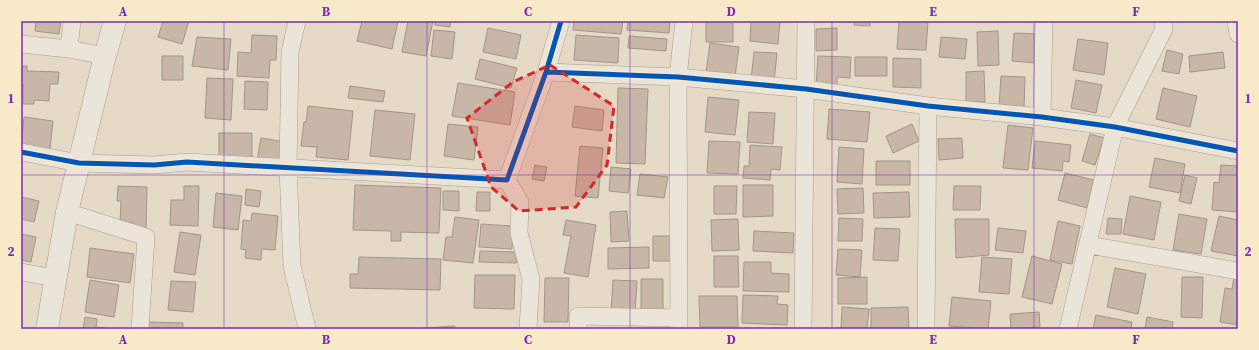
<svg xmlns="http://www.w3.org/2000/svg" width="1259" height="350" font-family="'Source Serif 4',serif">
<rect width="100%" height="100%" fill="#e4dac6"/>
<path fill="#c8b7a7" stroke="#a39586" d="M36,21h25l-2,13 -24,-3z
M163,21h26l-7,23 -24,-7z
M362,21h36l-6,28 -35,-8z
M408,21h25l-7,35 -24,-4z
M435,21h16l-1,6 -15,-2z
M574,21h49l-2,13 -48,-4z
M628,21h42l-1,12 -42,-3z
M706,21h27v21h-27z
M751,21h29l-2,23 -28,-3z
M855,21h15v5l-16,-1z
M899,21h29l-2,29 -29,-1z
M488,28l33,7 -5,24 -33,-7z
M837,28v22l-21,1v-22z
M434,30l21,2 -3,27 -21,-3z
M998,31l1,34 -21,1 -1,-34z
M1014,33l24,1 -2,29 -24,-2z
M252,35l25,1 -1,24h-6l-1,18 -32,-2 1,-24 13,1z
M576,35l43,3 -1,25 -44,-3z
M629,36l38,3 -1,12 -38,-3z
M197,37l34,2 -3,31 -36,-4z
M941,37l26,2 -2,20 -26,-2z
M1078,39l30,4 -4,32 -31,-5z
M710,43l29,4 -4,29 -29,-4z
M1167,50l16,4 -4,20 -17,-3z
M754,52l23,1 -3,29 -23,-2z
M1223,52l2,16 -35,4 -1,-16z
M162,56h21v24h-21z
M818,56l33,1 -1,21 -13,-1v10l-21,-1z
M855,57h32v19h-32z
M893,58l28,1v29l-28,-1z
M480,59l37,9 -6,20 -36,-9z
M21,66h6v5l32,1 -1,12h-8l-1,17 -15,-1v4h-11v-20h-2z
M984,71l1,31h-19v-30z
M1001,76l24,1 -1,31 -25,-1z
M207,78l26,1 -2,41 -26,-2z
M1076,80l26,5 -6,28 -25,-5z
M245,81l23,1 -1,28 -23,-1z
M458,83l57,9 -5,33 -58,-9z
M350,86l35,5 -2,11 -35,-4z
M618,88l30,1 -3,75 -29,-1z
M1163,88l34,8 -7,31 -34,-8z
M708,97l31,3 -4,35 -30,-3z
M308,106l45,5 -5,49 -32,-3 1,-10 -16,-1 3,-24h2z
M575,106l29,4 -2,21 -30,-4z
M829,109l41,3 -3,30 -40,-3z
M375,110l40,4 -5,46 -40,-4z
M749,112l26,1 -2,31 -26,-2z
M24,117l29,4 -3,28 -29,-3z
M448,124l30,3 -4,33 -30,-4z
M912,124l7,17 -26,12 -7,-17z
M1008,125l25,3 -5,42 -25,-2z
M219,133h33v29l-33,-1z
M1090,134l14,4 -9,27 -13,-4z
M261,138l24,4 -4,23 -24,-4z
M962,138l1,20 -24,2 -1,-21z
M709,141l31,1 -2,32 -31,-1z
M1035,141l36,4 -2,17 -6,-1 -1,10 -30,-3z
M750,145l32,2 -2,23 -9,-1 -1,11 -27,-2 1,-12h5z
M580,146l23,2 -5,50 -23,-2z
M839,147l25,2 -2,35 -25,-2z
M1155,158l30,6 -5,29 -31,-6z
M876,161h34v24h-34z
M535,165l12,2 -3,14 -12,-2z
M1221,165l17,1v46l-26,-2 2,-28 5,1z
M611,167l20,2 -3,24 -19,-2z
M1065,173l29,7 -7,28 -29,-8z
M640,174l28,3 -4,21 -27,-3z
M1185,175l12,3 -6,26 -12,-3z
M355,185l86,3 -2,45 -38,-1v9h-10v-10l-38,-1z
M743,185h30v31l-30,1z
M118,186l29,1 -1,41h-12v-5h-14l1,-22h-4z
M184,186h15l-1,40 -28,-1 1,-25h13z
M714,186h23l-1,28h-22z
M954,186h27l-1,24h-27z
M863,188l1,25 -26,1 -1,-25z
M246,189l15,2 -2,16 -14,-2z
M443,191h16v20l-16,-1z
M477,192h13v19h-14z
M909,192l1,25 -36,1 -1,-25z
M216,193l26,3 -4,34 -25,-3z
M1130,196l31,6 -7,38 -31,-6z
M21,197l18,4 -5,21 -13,-3z
M627,211l2,30 -18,1 -1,-30z
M252,213l26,3 -3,34 -13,-1 -1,11 -16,-2 1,-8 -5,-1 2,-29 8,1z
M1179,214l28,5 -6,35 -28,-4z
M1219,216l19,4v36l-27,-5z
M455,217l24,3 -6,43 -30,-3 3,-23h6z
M839,218l24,1 -1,22h-24z
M1108,218l14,1 -1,15h-15z
M738,219l1,31 -27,1 -1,-31z
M955,219h34v36l-33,3z
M566,220l30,5 -8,52 -24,-4 7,-37 -8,-1z
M1058,221l22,5 -8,38 -22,-4z
M481,224l32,2 -1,23 -33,-2z
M875,228l25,1 -2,32 -25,-1z
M998,228l28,3 -3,22 -28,-3z
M754,231l40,2 -1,20 -40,-2z
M180,232l21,3 -6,40 -21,-3z
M21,234l15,3 -5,25 -10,-2z
M653,236h19v25h-19z
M649,247v21l-41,1v-21z
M90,248l44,6 -4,29 -43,-6z
M838,249l24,1 -2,27 -24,-2z
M480,251l37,1 -1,11 -37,-1z
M714,256h24l1,31h-25z
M1032,256l30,8 -10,40 -30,-7z
M359,257l82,2 -1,31 -90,-2v-14h8z
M982,257l30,2 -3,35 -30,-2z
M744,262h27v11l18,1v18l-46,-1z
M1115,268l31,6 -8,40 -31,-7z
M475,275h40l-1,34 -40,-1z
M867,277v27h-29v-26z
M1182,277h21l-1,41 -21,-1z
M545,278h24l-1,44h-24z
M1234,278l4,1v46l-18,-3 5,-34 7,1z
M641,279h22v34h-22z
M90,280l29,5 -5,32 -29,-5z
M613,280l24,1 -2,32 -24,-1z
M171,281l25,1 -3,30 -25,-2z
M743,295l35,1 -1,8 11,1 -1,20 -45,-2z
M699,296h38l1,31h-38z
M952,297l39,4 -3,28 -39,-3z
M842,307l27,2 -2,20h-26z
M908,307l1,22h-38v-21z
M1039,312l1,15 -29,2 -1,-15z
M1096,315l36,7 -1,7h-38z
M85,317l12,2 -1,8 18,2h-31z
M1147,317l26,5 -1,7h-27z
M148,322l35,1v6h-35z
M455,326v3h-32v-1z"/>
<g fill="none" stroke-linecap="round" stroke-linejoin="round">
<g stroke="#a89e90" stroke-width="18">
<path id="minor" d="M297,21l-7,31 -2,116 4,98 15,63
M1236,21l2,13
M21,44l48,5 36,7
M69,49l3,-28
M546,72l132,5 128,12 122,17 114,11 73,10 123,24
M1042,117l2,-96
M21,152l58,11 75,2 33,-3 320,18 39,-108 15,-51
M507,180l13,22 -1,31 12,46 -3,50
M67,212l79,25 -6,92
M1089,245l149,26
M21,272l34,6
M578,329v-13l101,2
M679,329l-1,-252 6,-56
M803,329l3,-308
M926,329l2,-223
M1068,329l47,-202 49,-98 -1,-8"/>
</g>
<g stroke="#a89e90" stroke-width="23">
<path id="tertiary" d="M47,329l20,-117 38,-156 10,-35"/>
</g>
<use href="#minor" stroke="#ebe4d8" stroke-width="17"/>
<use href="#tertiary" stroke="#ebe4d8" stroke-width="22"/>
<g stroke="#f8e9c9" stroke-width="8">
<path id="cycleway" d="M546,72l132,5 128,12 122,17 114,11 73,10 123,24
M21,152l58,11 75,2 33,-3 320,18 39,-108 15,-51"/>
</g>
<use href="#cycleway" stroke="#0057b8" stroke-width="5"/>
</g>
<path fill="#d62828" fill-opacity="0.2" stroke="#d62828" stroke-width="3" stroke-dasharray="8 5" stroke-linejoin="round" d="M550,65l64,41 -7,59 -31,42 -57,4 -28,-24 -24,-69 46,-36z"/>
<path fill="none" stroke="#7b2cbf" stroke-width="1" stroke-opacity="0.55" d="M224,21v308M427,21v308M630,21v308M832,21v308M1034,21v308M21,175h1217"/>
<rect width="1259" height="350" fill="none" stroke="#f8e9c9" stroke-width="44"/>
<rect x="22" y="22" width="1215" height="306" fill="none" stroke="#7b2cbf" stroke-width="1.5"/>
<g font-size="13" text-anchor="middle" font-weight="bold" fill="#7b2cbf">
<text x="123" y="16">A</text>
<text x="326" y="16">B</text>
<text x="528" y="16">C</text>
<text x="731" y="16">D</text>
<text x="933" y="16">E</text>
<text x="1136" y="16">F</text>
<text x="11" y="103">1</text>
<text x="1248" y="103">1</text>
<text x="11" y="256">2</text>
<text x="1248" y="256">2</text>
<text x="123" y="344">A</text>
<text x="326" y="344">B</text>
<text x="528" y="344">C</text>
<text x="731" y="344">D</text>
<text x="933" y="344">E</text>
<text x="1136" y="344">F</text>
</g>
</svg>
